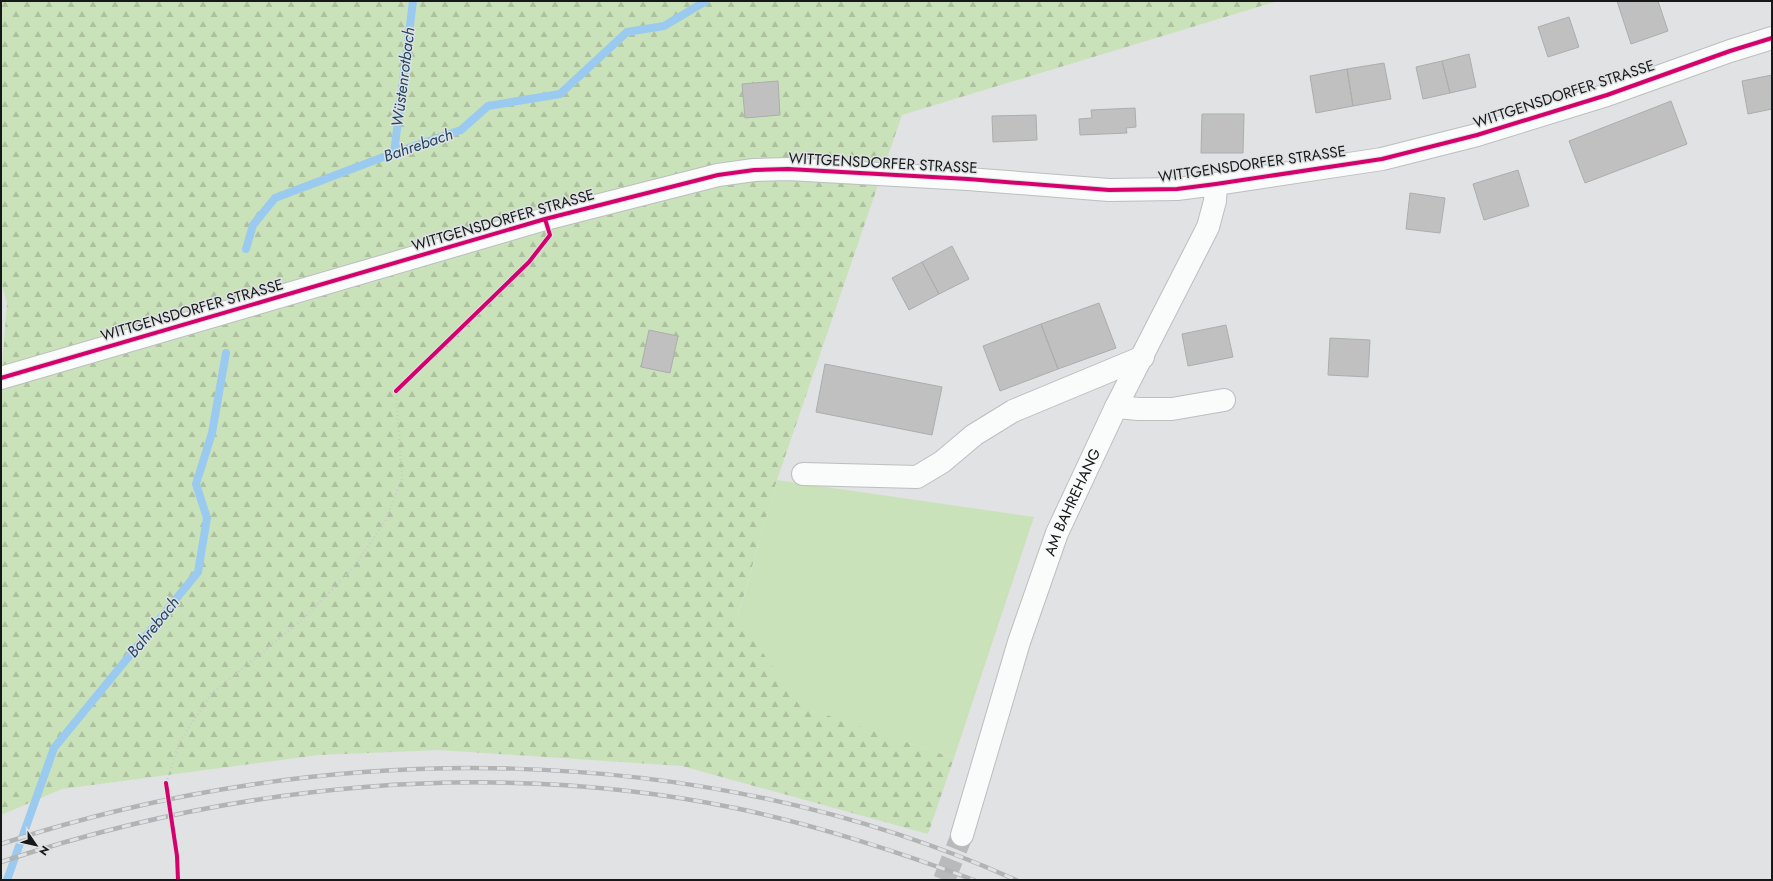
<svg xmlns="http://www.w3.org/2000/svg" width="1773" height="881" font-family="Jost,sans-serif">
<defs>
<pattern id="forest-firs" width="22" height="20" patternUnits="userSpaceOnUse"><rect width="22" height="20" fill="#cae2ba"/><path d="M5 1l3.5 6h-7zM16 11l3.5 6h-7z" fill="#adc19f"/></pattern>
</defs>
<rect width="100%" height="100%" fill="#e0e2e3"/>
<path fill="url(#forest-firs)" d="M1,1h1277l-376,114 -125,365 -39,136 63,90 153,52 -26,76 -246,-68 -243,-16 -120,5 -257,34 -61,26v-434l6,-78 -6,-22z"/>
<path fill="#cae2ba" d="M777,480l257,37 -80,241 -154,-52 -62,-89z"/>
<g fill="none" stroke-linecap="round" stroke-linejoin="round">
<path stroke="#9acaf0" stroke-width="8" d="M394,153l19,-152
M246,249l7,-24 22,-27 119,-45 67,-23 27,-24 72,-12 67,-62 37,-6 42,-25
M7,880l47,-132 144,-176 9,-54 -11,-34 16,-51 14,-80"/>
</g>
<path fill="#c0c0c1" stroke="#acadad" d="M1617,1h41l10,30 -37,13z
M1569,17l10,30 -31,10 -10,-30z
M1469,54l7,33 -26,6 -8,-32z
M1442,61l8,32 -27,6 -7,-32z
M1384,63l7,36 -38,7 -6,-37z
M1347,69l6,37 -37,7 -6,-37z
M1772,75v34l-24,5 -6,-33z
M778,81l2,34 -35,3 -3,-34z
M1671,101l16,43 -102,39 -16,-42z
M1135,108l1,19 -10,1 1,5 -47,2 -1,-16 13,-1 -1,-8z
M1202,114h42l-1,39h-42z
M1036,115l1,25 -44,2 -1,-26z
M1518,170l11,36 -45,14 -11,-36z
M1410,193l35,5 -5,35 -34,-4z
M952,246l17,33 -30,15 -17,-32z
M922,262l17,32 -30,16 -17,-32z
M1099,303l17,45 -58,21 -17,-45z
M1041,324l17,45 -58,22 -17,-45z
M1226,325l7,32 -45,9 -6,-32z
M649,330l29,6 -8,37 -29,-6z
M1330,338l40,2 -2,37 -40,-2z
M825,364l117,23 -10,48 -116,-23z"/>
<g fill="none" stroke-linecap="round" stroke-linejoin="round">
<path stroke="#b8babb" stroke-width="22" stroke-dasharray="22 11" stroke-linecap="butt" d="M944,880l18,-45"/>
<g stroke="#bcbebf" stroke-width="24">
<g id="minor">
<path d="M1,378l544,-159 173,-44 36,-5 34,-1 180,10 141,11 68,-1 39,-5 166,-25 95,-24 130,-40 123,-44 42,-13"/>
<path d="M1116,407l23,2h33l52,-9"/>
<path d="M803,474l114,3 25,-15 32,-27 39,-24 130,-54"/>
<path id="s1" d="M962,835l57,-193 38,-109 59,-126 92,-180 7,-26 1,-17"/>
</g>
</g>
<path stroke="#cbcbcc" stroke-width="2.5" stroke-dasharray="1 3" stroke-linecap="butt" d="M166,783l14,-42 31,-47 92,-75 51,-52 31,-46 17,-42 -6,-88"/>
<use href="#minor" stroke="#fafbfb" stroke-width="22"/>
<g stroke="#b2b3b3" stroke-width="4.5">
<path id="rail" d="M1,844c326,-107 698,-106 1015,36
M1,862c235,-78 491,-104 734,-54 82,17 161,43 239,72"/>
</g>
<use href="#rail" stroke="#dfe2e4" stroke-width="3" stroke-dasharray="9" stroke-linecap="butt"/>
<g stroke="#dfe2e4" stroke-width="6">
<path id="cycleway" d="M1,378l544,-159 173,-44 36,-5 34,-1 180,10 141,11 68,-1 39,-5 166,-25 95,-24 130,-40 123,-44 42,-13
M396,391l133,-129 21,-27 -5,-16
M166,783l11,73 1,24"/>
</g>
<use href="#cycleway" stroke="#d6006c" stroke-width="4"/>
</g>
<g text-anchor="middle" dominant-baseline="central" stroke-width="3" stroke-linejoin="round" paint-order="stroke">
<g font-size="15" fill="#171819" stroke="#dfe2e4">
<text transform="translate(1564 94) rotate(-18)">WITTGENSDORFER STRASSE</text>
<text transform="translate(883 163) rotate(3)">WITTGENSDORFER STRASSE</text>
<text transform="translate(1252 164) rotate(-8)">WITTGENSDORFER STRASSE</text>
<text transform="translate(503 220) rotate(-16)">WITTGENSDORFER STRASSE</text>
<text transform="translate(192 310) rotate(-16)">WITTGENSDORFER STRASSE</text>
<text stroke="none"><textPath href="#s1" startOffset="351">AM BAHREHANG</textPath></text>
</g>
<g font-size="16" font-style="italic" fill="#1e435f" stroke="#dfe2e4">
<text transform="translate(403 77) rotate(-83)">Wüstenrotbach</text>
<text transform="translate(418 145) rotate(-19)">Bahrebach</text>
<text transform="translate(153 627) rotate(-51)">Bahrebach</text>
</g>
</g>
<rect width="1773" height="881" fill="none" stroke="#171819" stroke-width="4"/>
<g transform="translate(36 845) rotate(124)" stroke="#dfe2e4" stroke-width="3" paint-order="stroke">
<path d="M0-3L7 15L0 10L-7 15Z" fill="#171819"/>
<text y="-6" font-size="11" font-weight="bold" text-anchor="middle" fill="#171819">N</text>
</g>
</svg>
